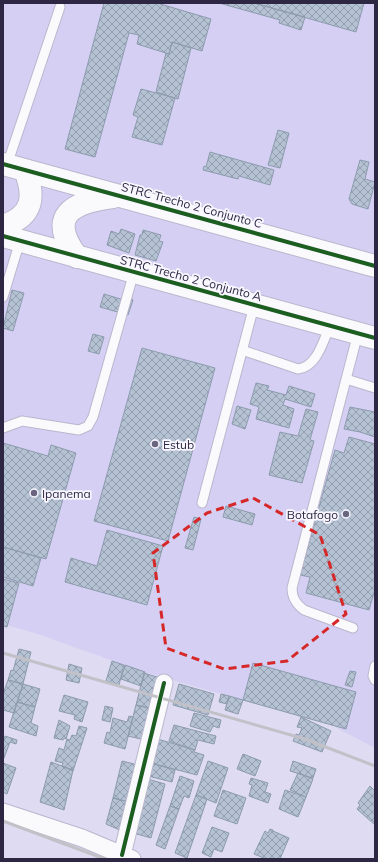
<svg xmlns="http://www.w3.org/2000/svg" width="378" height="862" font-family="Mulish,sans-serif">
<defs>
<pattern id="building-cross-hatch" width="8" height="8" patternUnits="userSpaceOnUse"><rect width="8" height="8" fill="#b4c2d4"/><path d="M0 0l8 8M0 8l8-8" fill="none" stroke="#939eae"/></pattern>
</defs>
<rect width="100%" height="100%" fill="#dfdbf2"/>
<path fill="#d5cff3" d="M3,3h372v745l-42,-22 -192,-55 -103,-37 -35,-10z"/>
<path fill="url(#building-cross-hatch)" stroke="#8c9bad" d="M104,3h53l54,16 -9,32 -30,-9 -3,12 -32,-10 2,-9 -10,-2 -34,124 -30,-8z
M219,3h35l51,14 -4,13 -22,-7 1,-3z
M254,3h110l-8,29z
M172,42l19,6 -13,51 -22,-7 10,-39 3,1z
M141,89l34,9 -13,47 -30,-8 6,-20 -5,-2z
M278,130l11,3 -9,35 -12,-3z
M210,152l64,18 -4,15 -31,-9 -1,3 -35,-9 1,-4 2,1z
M360,160l9,2 -4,17 10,3 -7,27 -16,-5 -3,-5z
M121,229l14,5 -6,19 -22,-8 4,-14 8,3z
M143,230l18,5 -2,6 4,1 -7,19 -21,-6 5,-20h2z
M12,290l12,3 -11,38 -10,-3z
M104,294l23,7 1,-3 5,2 -5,15 -28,-8z
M93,334l11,3 -5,17 -11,-3z
M142,348l73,20 -47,173 -74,-20z
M256,383l13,3 -2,4 19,5 3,-9 26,8 -4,13 -26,-8 -2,6 11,4 -5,19 -33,-9 3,-12 -9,-3z
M237,406l14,4 -6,19 -13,-5z
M350,407l25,5v25l-15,-5 -16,-3z
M306,409l12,3 -8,28 4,1 -12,42 -33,-8 11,-43 18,4z
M349,437l26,7v145l-6,21 -63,-17 4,-16 -10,-2 35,-125 9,3z
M3,443l45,13 3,-11 25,8 -30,106 -43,-12z
M226,506l29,8 -3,11 -29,-8z
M194,517l7,2 -8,31 -8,-2z
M107,530l56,16 -16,59 -82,-23 6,-24 26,8z
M3,547l38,11 -8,28 -30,-9z
M3,579l16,4 -12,44 -4,-1z
M19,649l12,3 -8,32 -15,-4 3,-10 2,1z
M112,661l12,4 -5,20 -13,-4z
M253,663l103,29 -10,37 -103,-29z
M69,664l13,4 -3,15 -13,-3z
M125,665l20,7 -4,14 -20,-7z
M350,671l6,1 -4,15 -7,-2z
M144,673l16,5 -7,31 -17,-4z
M8,680l15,4 -9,29 -11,-3v-16z
M23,684l17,5 -5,18 -18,-5z
M179,684l35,10 -6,21 -35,-10z
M221,694l8,2 -2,8 -8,-2z
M64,695l24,7 -6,20 -8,-3 1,-4 -16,-4z
M229,696l14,4 -5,14 -13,-4z
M17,702l18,5 -4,16 7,3 -2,10 -27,-9z
M136,705l17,4 -8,31 -17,-4z
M105,706l8,2 -3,14 -8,-2z
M194,713l27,7 -2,8 -6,-2 -3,6 -20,-6z
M129,716l4,1 -8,32 -21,-6 3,-11 3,1 3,-15 14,4z
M301,717l30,14 -9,21 -29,-11 3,-7 3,1 3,-7 -5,-1z
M59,720l11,6 -4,13 -2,-1 -1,2 -9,-2z
M174,725l42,11 -2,8 -16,-4 -3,10 -26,-9z
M79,726l8,2 -14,43 -11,-5 1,-3 -8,-2 4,-13 5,2 3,-11 3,1 2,-5 4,1z
M5,736l12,4 -1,4 -6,-2 -6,16 -1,-16z
M154,738l41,12 -1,2 10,3 -7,20 -50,-13z
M243,754l18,7 -6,15 -18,-7z
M122,761l16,4 -9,37 -16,-4z
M208,761l20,7 -12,35 -20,-8z
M293,761l23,8 -3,9 -23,-7z
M51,762l22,8 -9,40 -24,-8z
M147,762l28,8 -3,12 -28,-7z
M3,763l13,5 -9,26 -4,-2z
M298,773l15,6 -7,18 -16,-7z
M180,776l14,5 -5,17 -5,-2 -5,13 -9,-3z
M144,778l21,6 -14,54 -21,-6z
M251,778l17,5 -3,9 6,2 -3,9 -19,-7 3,-11 -3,-1z
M370,786l5,5v34l-18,-16 3,-4 -2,-2z
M223,790l23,8 -9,26 -23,-8z
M285,790l21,7 -8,20 -19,-8z
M196,795l11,4 -20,59 -12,-5z
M113,798l16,4 -7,29 -16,-7z
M170,806l9,3 -14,40 -9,-4z
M212,827l17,6 -7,19 -8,-3 -3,8 -9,-4z
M270,829l3,1v1l16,7 -9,21h-14l-12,-5 11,-23 3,2z"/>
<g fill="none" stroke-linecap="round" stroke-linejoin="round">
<g stroke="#bbb6cd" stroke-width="11">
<path id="lane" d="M7,165l53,-158
M3,297l17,-56
M242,350l56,19c19,-2 25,-28 32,-43
M346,379l29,9
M3,428l19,-7 57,9 9,-4 5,-9 41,-145
M202,503l52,-197
M353,628l-49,-18c-8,-6 -12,-12 -12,-22l66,-255
M375,666l-2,10 2,4"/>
</g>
<g stroke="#bbb6cd" stroke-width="19">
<path id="street" d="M3,812l79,26 50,21
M122,855l42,-172"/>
</g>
<g stroke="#bbb6cd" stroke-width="24">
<path id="secondary" d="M3,164l372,102
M3,226c31,-10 32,-30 22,-56
M3,236l372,102
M77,257c-31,-42 -4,-55 36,-60"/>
</g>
<use href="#lane" stroke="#fafafd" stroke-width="9"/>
<use href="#street" stroke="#fafafd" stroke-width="17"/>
<use href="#secondary" stroke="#fafafd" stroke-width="22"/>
<path stroke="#c2c1c8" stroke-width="3" d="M3,653l302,86 70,27
M3,821l102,38"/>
<g stroke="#f9f7ff" stroke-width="6">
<path id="cycleway" d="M3,164l372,102
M3,236l372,102
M122,855l42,-172"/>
</g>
<use href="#cycleway" stroke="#1b5e20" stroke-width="4"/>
</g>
<path fill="none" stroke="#d62828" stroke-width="3" stroke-dasharray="8 5" stroke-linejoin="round" d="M253,498l67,37 26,79 -59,47 -63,8 -58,-21 -13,-95 54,-40z"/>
<g fill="#6b6680" stroke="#f9f7ff" stroke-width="1.5">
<circle cx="155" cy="444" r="4"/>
<circle cx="34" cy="493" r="4"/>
<circle cx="346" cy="514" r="4"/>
</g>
<g text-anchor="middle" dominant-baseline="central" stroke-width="3.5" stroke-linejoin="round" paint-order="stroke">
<g font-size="12" fill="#2d2743" stroke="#f9f7ff">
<text transform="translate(192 205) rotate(15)">STRC Trecho 2 Conjunto C</text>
<text transform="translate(191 278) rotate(15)">STRC Trecho 2 Conjunto A</text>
</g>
<g font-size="12" fill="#2d2743" stroke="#f9f7ff" text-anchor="start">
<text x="163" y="444">Estub</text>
<text x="42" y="493">Ipanema</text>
<text x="338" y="514" text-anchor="end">Botafogo</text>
</g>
</g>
<rect width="378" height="862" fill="none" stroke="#2d2743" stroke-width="8"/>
</svg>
